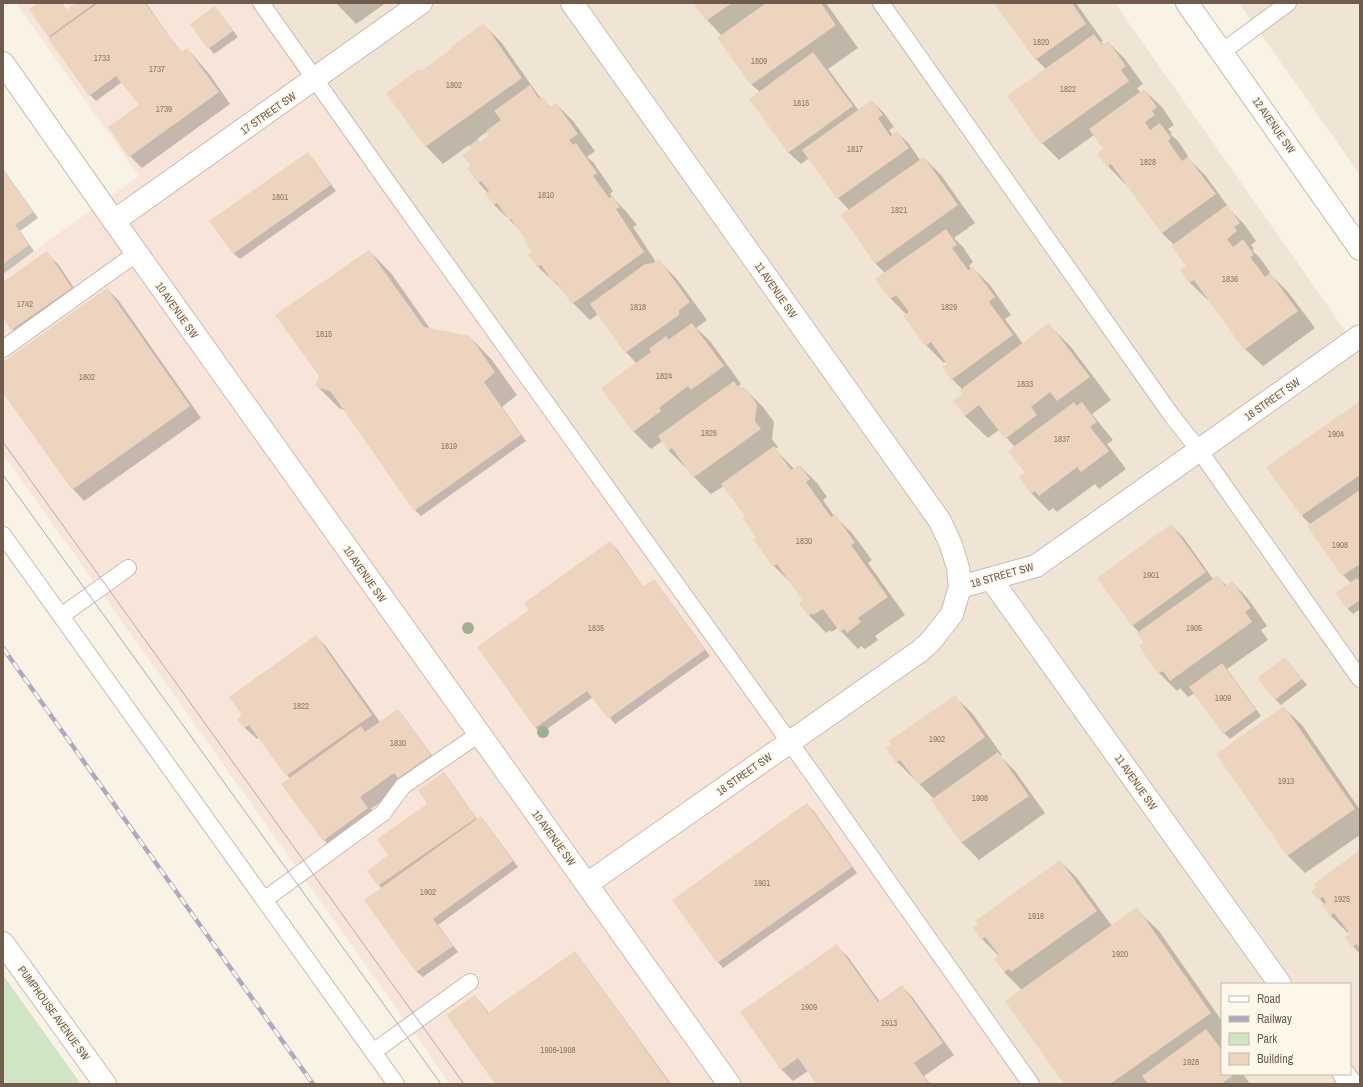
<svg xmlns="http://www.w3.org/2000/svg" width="1363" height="1087" font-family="'Archivo Narrow',sans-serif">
<rect width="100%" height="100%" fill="#f9f3e5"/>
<path fill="#f0e5d4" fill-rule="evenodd" d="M265,3h850l245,349v732h-334zM1222,984h128v90h-128z
M1239,3h121v172z"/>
<path fill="#f8e5da" d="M16,3h249l761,1081h-576l-447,-630v-181l136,-97z"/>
<path fill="#d0e5c5" d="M3,975l78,109h-78z"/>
<path fill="#0003" fill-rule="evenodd" d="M38,3h23l6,8 11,-8h68l29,41 7,8 5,-3 5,5 18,21 20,29 -88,64 -12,-12 -21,-28 31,-23 -18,-23 -26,19 -6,-6 -60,-86z
M336,3h50l-30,21z
M695,3h131l32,45 -30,21 31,42 13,-10 12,12 10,14 -5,3 4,5 4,-3 12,12 11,16 4,-2 17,17 34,48 -21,15 9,9 10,15 -4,4 2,3 2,-1 17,17 21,30 -6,4 18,25 26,-19 22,22 40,53 -19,14 21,26 -6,4 19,25 -27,20 -4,-5 -38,28 -4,-4 -4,3 -17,-17 -12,-17 6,-4 -11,-26 -16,-17 -11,8 -23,-22 -1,-22 -1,-4 -11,-11 -3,-15 -3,-3 -2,2 -18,-18 -20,-31 -16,-16 -5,-25 -10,-10 -26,-53 -11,-12 -29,-40 -8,6 -12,-11 -39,-54 10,-7 -8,-7 -33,-47 3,-2 -15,-16z
M995,3h81l27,38 -2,1 3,3 4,-3 17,17 18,25 -6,4 4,5 3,-3 18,17 12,18 -6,4 4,4 -2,1 8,7 10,15 -1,1 18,18 27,37 12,12 12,17 -5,4 3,4 -2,1 8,8 10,14 -1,1 19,19 27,36 -52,38 -18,-17 -36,-50 -1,1 -18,-17 -8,-13 5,-4 -13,-21 -12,-12 -36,-50 -1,1 -17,-18 -3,-16 -11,-15 -35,25 -17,-17 4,-74 -10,-10z
M215,7l23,30 -24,17 -5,-6z
M484,25l17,17 38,54 12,11 5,-3 17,17 22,30 -8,6 6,5 20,29 -3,3 19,21 8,10 -4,2 23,35 3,-1 17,17 31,42 -11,8 14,13 31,43 -3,2 2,2 5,1 18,18 11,15 -2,17 6,8 -3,2 19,20 6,-3 17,17 10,14 -4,3 11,16 18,17 20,27 -4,3 37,52 -30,21 3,4 -13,9 -4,-3 -3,3 -20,-21 -7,4 -1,-2 -4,3 -17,-18 -9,-12 4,-3 -13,-17 -17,-17 -28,-49 -22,-31 -13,8 -17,-17 -7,-10 -1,1 -17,-17 -7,-10 -11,8 -18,-18 4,-67 -11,-12 -28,-38 -8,6 -17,-17 -7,-10 -28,-26 -8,-12 4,-2 -7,-13 -8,-11 -25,-24 -7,-11 1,-1 -9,-10 -11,-15 4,-2v-17l-3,-4 -26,19 -17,-18 -5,-74 32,-23zM488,131l2,6 -9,6 -4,-4z
M308,154l5,5 23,32 -96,68 -6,-5 -23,-32z
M3,169l35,49 -18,13 14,20 -31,23z
M369,251l22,22 40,57 39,7 22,23 25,35 -15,12 24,34 -105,75 -6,-6 -69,-99 -7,-3 -23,-23z
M46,253l12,11 24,36 -59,41 -11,-12 -9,-13v-33z
M107,289l12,12 82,117 -117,83 -11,-12 -70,-98v-28z
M1360,402v207l-7,5 -6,-6 4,-25 -8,-8 -34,-48 2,-2 -9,-9z
M1171,525l12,12 30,42 4,-3 10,10 5,-4 17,18 18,26 -6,4 7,10 -41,29 34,47 -31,23 -6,-6 -29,-40 -7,4 -8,-9 -3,3 -18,-18 -20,-41 -6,-6 -35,-48z
M610,543l6,5 28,40 10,-8 5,6 51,70 -95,68 -22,-27 -52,36 -5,-5 -58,-81 52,-37z
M316,636l11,12 53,74 18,-12 5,6 33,45 -65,48 8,11 -43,32 -12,-12 -34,-61 -30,-42 -3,2 -12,-11 -6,-9z
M1285,658l22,27 -26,20 -6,-6z
M954,696l18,17 30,42 -2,1 15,15 30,42 -66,47 -17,-17 -30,-42 2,-2 -37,-37z
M1284,708l18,17 58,85v25l-55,38 -17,-17 -70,-102z
M444,773l5,6 28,40 4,-2 5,6 32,44 -80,58 20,27 -35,25 -6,-5 -52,-71 17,-12 -14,-18 22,-16 38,-51z
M807,805l6,5 44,63 -134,95 -5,-6z
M1360,851v103l-14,-16 5,-4 -2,-2 -1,1 -17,-17 -8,-11 1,-1 -11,-13z
M1060,861l17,17 35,48 24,-17 23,22 63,90v22l-2,1 2,2v28h21l7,10h-185l-43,-94 -18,-18 -5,-16 -17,-17z
M837,946l11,11 32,45 22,-16 11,12 41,57 -30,21 6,8h-113l-9,-13 -15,10 -11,-11 -41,-58z
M575,952l5,6 91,126h-174l-22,-88 14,17z"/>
<path fill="#ecd4bf" d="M37,3h24l5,7 10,-7h19l-47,34 -19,-28z
M98,3h47l25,34 12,14 5,-3 32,44 -90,65 -21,-30 31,-22 -23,-29 -27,20 -41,-57z
M693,3h39l-26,18z
M766,3h55l15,22 -85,60 -34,-47z
M994,3h78l14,21 -51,36z
M215,6l18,25 -25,18 -18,-25z
M484,23l38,55 -97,69 -39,-54 33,-24 2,2 31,-22 -1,-2z
M1094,34l8,11 6,-4 18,25 -5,4 8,11 -88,63 -34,-48z
M813,52l40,54 -65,47 -39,-54z
M530,85l9,14 3,-3 8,11 6,-4 22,31 -9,6 4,5 3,-2 21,30 -4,3 16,22 3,-2 8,11 -4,2 28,43 -72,52 -17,-23 -2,1 -12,-17 -4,2 -9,-12 4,-3 -8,-11 2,-1 -15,-21 -2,1 -12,-17 -3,2 -9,-11 4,-3 -8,-10 -3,2 -11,-15 4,-2 -9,-11 9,-6 -2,-3 9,-7 2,3 8,-6 -1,-6 14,-10 -7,-9z
M1144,89l13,18 -5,4 3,4 -10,7 5,8 10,-7 11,15 -3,3 14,20 6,-4 28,37 -54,39 -51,-69 -4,3 -10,-13 6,-5 -14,-20z
M872,100l11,15 -5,3 12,18 7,-5 12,17 -72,51 -35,-49z
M308,152l23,33 -98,69 -24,-33z
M924,157l34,48 -83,59 -34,-49z
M3,170l30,42 -18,13 14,20 -26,19z
M1227,205l13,18 -6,4 3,4 -10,8 6,8 10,-8 11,16 -4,2 15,20 5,-4 28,38 -54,39 -50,-70 -5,3 -9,-13 6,-4 -15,-20z
M946,229l11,16 -5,3 16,22 5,-3 22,30 -6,5 24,33 -62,45 -9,-13 5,-3 -16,-22 -6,4 -22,-31 6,-3 -13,-17 -6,4 -15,-20z
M369,250l55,77 46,9 25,36 -11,10 37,53 -107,76 -83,-119 -16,-6 4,-10 -44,-61z
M47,251l25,37 -61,42 -8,-12v-36z
M659,259l31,43 -11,8v5l-54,38 -35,-49 55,-40 8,-1z
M107,288l83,118 -118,84 -69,-97v-31z
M692,323l32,43 -33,24 -3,-4 -29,22 2,3 -28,21 -32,-44 50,-36 -2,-3 17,-13 2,4z
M1049,323l41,54 -33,24 -7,-9 -19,15 6,8 -32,24 -26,-34 -14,11 -12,-15 10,-7 -3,-4z
M734,381l4,6 7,1 12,16 -2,17 6,8 -68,49 -21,-30 -4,3 -10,-15z
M1360,401v74l-59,41 -35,-49z
M1074,402l2,4 6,-4 15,20 -7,5 19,24 -28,21 -4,-5 -38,29 -4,-5 -4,3 -12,-17 6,-4 -17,-22z
M774,446l17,24 9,-5 10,14 -4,3 25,35 4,-3 20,29 -4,2 37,52 -30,21 3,4 -14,11 -3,-4 -4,3 -17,-23 -10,6 -1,-2 -4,3 -9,-13 3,-3 -25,-36 -4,3 -20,-28 3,-2 -13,-19 2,-2 -24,-32z
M1360,490v74l-18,12 -35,-50z
M1171,524l35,48 -74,54 -35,-48z
M610,541l33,46 11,-8 51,71 -97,69 -21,-28 -52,37 -58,-81 52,-37 -5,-7z
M1218,575l7,11 7,-5 19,27 -6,4 7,10 -82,59 -7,-10 -5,3 -19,-28 5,-3 -7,-10z
M1357,578l3,3v19l-13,9 -12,-16z
M316,635l56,80 -86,61 -37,-51 -5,3 -7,-9 5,-4 -13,-18z
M1285,657l17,22 -27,21 -18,-22z
M1222,663l34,47 -33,24 -34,-47z
M955,695l30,42 -66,48 -19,-25 -4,3 -10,-15 5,-4 -2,-3z
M1284,706l71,103 -68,47 -71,-102z
M398,709l33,46 -33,23 -4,-5 -34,24 8,11 -45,33 -42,-57 80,-58 4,6z
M998,752l31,44 -68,47 -30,-43z
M444,772l32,46 -98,68 -11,-15 21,-16 -11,-16 50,-35 -9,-14z
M807,803l45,64 -135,96 -45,-63z
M481,816l32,45 -80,58 20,27 -37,26 -52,-72z
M1360,850v99l-3,-5 -5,3 -7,-10 5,-3 -16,-21 -4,3 -8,-11 4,-3 -3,-5 -5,3 -7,-9 5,-4 -2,-3z
M1060,860l37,51 -86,61 -2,-3 -5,3 -10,-13 5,-4 -14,-18 -4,3 -8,-12 5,-4 -3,-3z
M1137,907l74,106 -101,71h-46l-59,-83z
M837,944l41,58 24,-17 41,58 -29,20 15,21h-113l-18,-26 -17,12 -41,-58z
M575,951l95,133h-175l-49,-69 29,-20 13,18z
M1206,1029l16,21v24h13l-14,10h-73l-6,-8z"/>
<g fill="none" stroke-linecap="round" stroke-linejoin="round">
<g stroke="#c9bbac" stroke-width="18">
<path id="lane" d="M261,3l135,191 418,582 217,308
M881,3l291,413 27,34 161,229
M1222,52l66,-49
M3,349l134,-96
M3,535l393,549
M61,616l67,-48
M264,900l119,-87 20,-27 76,-52
M373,1052l97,-70"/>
</g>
<g stroke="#c9bbac" stroke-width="24">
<path id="street" d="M114,221l307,-218
M991,579l289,405
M960,587l76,-21 324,-230
M3,943l102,141
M1344,1074l7,10"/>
</g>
<g stroke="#ccbcab" stroke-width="24">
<path id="secondary" d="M572,3l368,518 11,24 7,23 2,19 -8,27 -21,27 -11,10 -333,233
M1187,3l173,246
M3,63l111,158 615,863"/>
</g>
<use href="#lane" stroke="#fff" stroke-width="16"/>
<use href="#street" stroke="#fff" stroke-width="22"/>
<use href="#secondary" stroke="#fff" stroke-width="22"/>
<path stroke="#b6a5c1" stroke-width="1" d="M3,442l461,642
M3,475l438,609"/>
<g stroke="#b6a5c1" stroke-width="4.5">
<path id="rail" d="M3,648l310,436"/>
</g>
<use href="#rail" stroke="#fdf7ea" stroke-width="3" stroke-dasharray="9" stroke-linecap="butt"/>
</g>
<g fill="#9eb090">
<circle cx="468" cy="628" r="6"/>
<circle cx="543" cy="732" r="6"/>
</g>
<g text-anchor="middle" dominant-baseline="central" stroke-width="3" stroke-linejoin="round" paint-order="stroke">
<g font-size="9" fill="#8e7a6a">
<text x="1041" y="42">1820</text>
<text x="102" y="58">1733</text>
<text x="759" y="61">1809</text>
<text x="157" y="69">1737</text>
<text x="454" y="85">1802</text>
<text x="1068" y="89">1822</text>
<text x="801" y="103">1815</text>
<text x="164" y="109">1739</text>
<text x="855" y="149">1817</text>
<text x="1148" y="162">1828</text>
<text x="546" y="195">1810</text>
<text x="280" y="197">1801</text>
<text x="899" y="210">1821</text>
<text x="1230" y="279">1836</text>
<text x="25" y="304">1742</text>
<text x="638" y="307">1818</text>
<text x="949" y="307">1829</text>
<text x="324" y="334">1815</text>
<text x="664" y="376">1824</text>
<text x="87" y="377">1802</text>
<text x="1025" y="384">1833</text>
<text x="709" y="433">1826</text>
<text x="1336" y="434">1904</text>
<text x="1062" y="439">1837</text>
<text x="449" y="446">1819</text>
<text x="804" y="541">1830</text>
<text x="1340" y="545">1908</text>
<text x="1151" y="575">1901</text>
<text x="596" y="628">1835</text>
<text x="1194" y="628">1905</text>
<text x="1223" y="698">1909</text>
<text x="301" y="706">1822</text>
<text x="937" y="739">1902</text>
<text x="398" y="743">1830</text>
<text x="1286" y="781">1913</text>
<text x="980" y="798">1908</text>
<text x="762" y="883">1901</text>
<text x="428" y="892">1902</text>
<text x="1342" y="899">1925</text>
<text x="1036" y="916">1916</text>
<text x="1120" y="954">1920</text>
<text x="809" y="1007">1909</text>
<text x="889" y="1023">1913</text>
<text x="558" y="1050">1906-1908</text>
<text x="1191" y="1062">1928</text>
</g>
<g font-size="11" fill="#6f5c4d" stroke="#fdf7ea">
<text transform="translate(268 113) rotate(-35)">17 STREET SW</text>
<text transform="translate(1274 125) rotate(55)">12 AVENUE SW</text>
<text transform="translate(776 290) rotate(55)">11 AVENUE SW</text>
<text transform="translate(177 310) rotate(55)">10 AVENUE SW</text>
<text transform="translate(1272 399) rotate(-35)">18 STREET SW</text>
<text transform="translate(365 574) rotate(55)">10 AVENUE SW</text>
<text transform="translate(1002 575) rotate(-16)">18 STREET SW</text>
<text transform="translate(744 774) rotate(-35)">18 STREET SW</text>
<text transform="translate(1136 782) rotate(55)">11 AVENUE SW</text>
<text transform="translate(554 838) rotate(54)">10 AVENUE SW</text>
<text transform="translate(54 1013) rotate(54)">PUMPHOUSE AVENUE SW</text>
</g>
</g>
<rect width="1363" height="1087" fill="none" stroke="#6f5c4d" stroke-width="8"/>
<rect x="1221" y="983" width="130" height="92" fill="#fdf7ea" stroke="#c4b9ab"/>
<rect x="1229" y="996" width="20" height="6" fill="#ffffff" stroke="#c4b9ab"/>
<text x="1257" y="1003" font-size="12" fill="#6f5c4d">Road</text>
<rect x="1229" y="1016" width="20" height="6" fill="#b6a5c1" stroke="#c4b9ab"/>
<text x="1257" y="1023" font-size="12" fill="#6f5c4d">Railway</text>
<rect x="1229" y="1033" width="20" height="12" fill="#d0e5c5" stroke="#c4b9ab"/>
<text x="1257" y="1043" font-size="12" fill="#6f5c4d">Park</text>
<rect x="1229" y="1053" width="20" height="12" fill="#ecd4bf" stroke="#c4b9ab"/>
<text x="1257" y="1063" font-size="12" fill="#6f5c4d">Building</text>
</svg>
